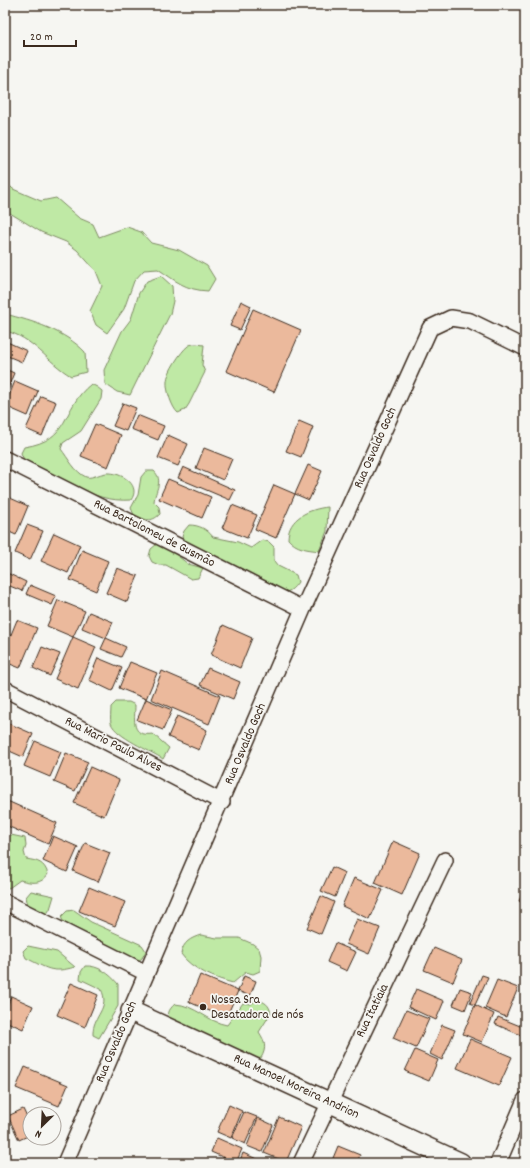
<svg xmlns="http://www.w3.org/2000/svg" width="530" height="1168" font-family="Dekko,sans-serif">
<rect width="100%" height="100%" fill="#f6f6f2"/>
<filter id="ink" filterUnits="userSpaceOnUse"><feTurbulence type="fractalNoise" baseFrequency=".025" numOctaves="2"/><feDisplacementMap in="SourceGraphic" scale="8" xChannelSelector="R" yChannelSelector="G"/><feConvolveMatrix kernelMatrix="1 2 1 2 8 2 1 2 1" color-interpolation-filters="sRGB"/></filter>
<g filter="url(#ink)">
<path fill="#bfe9a5" stroke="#7d8a62" d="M5,181l8,8 28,12 15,-3 23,20 14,6 6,13 28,-10 14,5 10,11 28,7 28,16 8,13 -7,12c-23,-1 -32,-10 -50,-22l-14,1 -10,11 -10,28 -17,24 -11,-8 -6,-14 12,-25 -6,-15 -19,-21 -11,-8 -25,-10 -36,-22z
M161,276l11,10 1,15 -3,13 -40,81 -13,-3 -12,-8 -1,-14 18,-39 9,-12 8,-26 8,-12z
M5,314c28,7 60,17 80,38l1,20 -15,4c-24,-14 -38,-39 -66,-45z
M197,344l7,1 -2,20 3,7 -16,32 -4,6 -7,3c-6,-5 -12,-23 -11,-32 0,-8 14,-30 21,-35 2,-2 6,-2 9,-2z
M91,384l6,3 5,4 -1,8 -20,32 -18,12 -2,6c7,9 14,23 25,28 6,2 16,-5 24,-4 14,1 31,13 21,27 -42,3 -71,-25 -107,-40l-3,-7 3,-6c48,-7 36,-38 67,-63z
M146,471h8c10,10 1,19 0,31l5,5 1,7c-9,9 -15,6 -26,1l-3,-7 7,-13 3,-18z
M328,507l-1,24 -8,20c-13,-2 -22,-2 -31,-12 0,-21 21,-30 40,-32z
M189,525c10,0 18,4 24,12l25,5 13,6 11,-8 7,2 5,5v14l4,5 18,9 2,7c-5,7 -8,10 -17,11l-95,-49 -4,-7 2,-6z
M157,544l7,1 24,19 15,4 -5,10 -7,1 -25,-14h-7l-7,-3 -3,-6 2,-7z
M116,702h13l6,3c0,15 -5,32 18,29l16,14 -6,11c-12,-8 -47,-22 -52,-36 -1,-4 0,-11 0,-16z
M11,835l14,3 1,8 -2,6 2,7c12,2 18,3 22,15 -7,11 -16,9 -28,6l-11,8 -4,-1v-51z
M31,891l23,5 -4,13 -4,6c-11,-4 -18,-5 -20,-18z
M74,910l17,12 51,23 4,6 -4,7 -5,4 -73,-39 -3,-6 6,-6z
M201,935l16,3h22l14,6 6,5 2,7 -1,15 -7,3 -7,-2 -13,11c-17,-4 -42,-14 -52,-29 2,-12 10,-16 20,-19z
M28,946l29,6 18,15c-24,7 -28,1 -49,-9l-3,-7z
M85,966c13,-1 25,8 33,18v22l-19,32 -6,-3c-1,-20 18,-26 8,-46l-21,-10 1,-7z
M257,1000c9,2 12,5 14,13l-12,19c6,9 8,16 2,26l-7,2 -84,-37c-3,-9 -2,-13 5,-19 20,1 33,18 52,21l16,-22 8,1z"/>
<path fill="#ebb99c" stroke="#3b2a1e" d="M241,301l10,5 -11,24 -10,-4z
M253,309l48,21 -27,62 -48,-21z
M5,341l22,10 -5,11 -17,-7z
M5,369l9,4 -9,22z
M15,381l23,10 -10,25 -23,-10z
M41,396l15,6 -14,34 -16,-7z
M123,403l13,5 -10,23 -13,-5z
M137,415l27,11 -6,14 -27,-11z
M299,421l14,6 -12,30 -15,-6z
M95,424l26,11 -13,32 -27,-11z
M168,435l20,9 -10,22 -20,-8z
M204,448l28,11 -9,21 -27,-12z
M308,465l14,6 -13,29 -14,-6z
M183,467l52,23 -5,10 -52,-22z
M168,479l43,18 -9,21 -43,-19z
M274,485l21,9 -19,44 -21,-9z
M8,497l20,9 -12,29 -11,-5v-25z
M232,505l25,10 -10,23 -25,-10z
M27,525l16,6 -13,29 -15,-7z
M54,533l26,12 -12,28 -27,-12z
M82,550l26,11 -12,30 -26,-11z
M117,568l21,8 -11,26 -21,-9z
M5,572l21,10 -4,9 -17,-7z
M30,585l26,11 -4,9 -26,-11z
M58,600l27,11 -12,26 -26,-11z
M89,612l24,10 -7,16 -24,-10z
M17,620l20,8 -17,40 -15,-6v-13z
M223,625l29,13 -12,30 -29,-13z
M73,637l23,10 -18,42 -23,-10z
M106,638l20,9 -5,10 -20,-8z
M42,647l18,7 -10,22 -17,-8z
M98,658l24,10 -10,23 -23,-11z
M130,662l27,11 -11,26 -27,-11z
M208,668l32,14 -7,17 -33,-14z
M162,671l58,25 -11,28 -58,-25z
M146,699l26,11 -9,20 -26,-10z
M177,716l30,14 -8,20 -31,-13z
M8,723l25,11 -10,23 -18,-8v-20z
M35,741l26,11 -11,25 -26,-11z
M66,753l22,9 -13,29 -21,-9z
M90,767l29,13 -15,36 -30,-13z
M5,768l4,2 -4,8z
M5,800l52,23 -9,21 -43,-19z
M53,836l25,11 -11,25 -24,-11z
M393,841l27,12 -18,42 -27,-12z
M85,843l25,10 -12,29 -25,-11z
M332,867l13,6 -10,24 -14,-6z
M354,878l29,12 -13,29 -28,-13z
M525,886v18l-6,-3z
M89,887l36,15 -10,24 -36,-15z
M321,896l13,6 -13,32 -14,-6z
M357,919l23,9 -11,26 -23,-10z
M335,943l21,9 -9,19 -20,-9z
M434,948l28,12 -9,22 -29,-12z
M200,975l38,16 -12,27 -37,-16z
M482,975l6,2 -13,28 -5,-2z
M244,976l12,5 -6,15 -12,-5z
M497,980l21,8 -12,29 -21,-9z
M71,983l27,12 -13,32 -28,-12z
M460,988l12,4 -7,18 -12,-5z
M416,989l28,12 -8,19 -28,-13z
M11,996l22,10 -10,23 -18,-8v-10z
M475,1005l19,9 -12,28 -19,-8z
M406,1010l23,9 -13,29 -23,-10z
M498,1017l27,11v9l-30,-13z
M442,1025l13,5 -13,30 -12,-6z
M470,1039l42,18 -13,29 -42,-18z
M415,1050l23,10 -9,21 -24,-10z
M25,1067l43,18 -9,21 -43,-18z
M229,1105l13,6 -11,27 -14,-6z
M23,1109l7,15v11l-11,5 -11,-24z
M244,1112l13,5 -12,27 -13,-6z
M279,1117l22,10 -15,35 -22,-9z
M258,1118l15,7 -11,27 -15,-6z
M217,1138l25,11 -6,14 -25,-11z
M338,1146l22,9 -3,8h-26z
M243,1153l23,10h-27z"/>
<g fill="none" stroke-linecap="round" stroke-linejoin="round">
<g stroke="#3b2a1e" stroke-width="18">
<path id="minor" d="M5,459l298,150
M5,689l217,113
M5,902l141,71
M65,1163l238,-554 127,-281 21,-10 19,3 55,27
M301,1163l144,-303
M498,1163l27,-63"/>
</g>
<g stroke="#3b2a1e" stroke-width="22">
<path id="tertiary" d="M131,1011l330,152"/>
</g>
<use href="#minor" stroke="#f6f6f2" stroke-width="15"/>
<use href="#tertiary" stroke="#f6f6f2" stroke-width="19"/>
</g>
</g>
<circle fill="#3b2a1e" stroke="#f6f6f2" stroke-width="1.5" cx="203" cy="1007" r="4"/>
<g text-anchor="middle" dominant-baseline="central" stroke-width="3.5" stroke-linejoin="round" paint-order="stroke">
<g font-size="13" fill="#3b2a1e" stroke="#f6f6f2">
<text transform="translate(376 448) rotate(-66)">Rua Osvaldo Goch</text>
<text transform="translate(154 534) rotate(27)">Rua Bartolomeu de Gusmão</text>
<text transform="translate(246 744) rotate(-67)">Rua Osvaldo Goch</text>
<text transform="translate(113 745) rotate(27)">Rua Mario Paulo Alves</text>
<text transform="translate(373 1011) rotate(-64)">Rua Itatiaia</text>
<text transform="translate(117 1042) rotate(-67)">Rua Osvaldo Goch</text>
<text transform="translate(296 1087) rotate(25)">Rua Manoel Moreira Andrion</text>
</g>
<g font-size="13" fill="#3b2a1e" stroke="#f6f6f2" text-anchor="start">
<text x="211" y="1000">Nossa Sra<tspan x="211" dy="15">Desatadora de nós</tspan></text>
</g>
</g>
<rect width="530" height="1168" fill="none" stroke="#f6f6f2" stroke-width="20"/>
<rect x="10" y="10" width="510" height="1148" fill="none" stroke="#3b2a1e" stroke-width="1.5" filter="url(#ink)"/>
<g transform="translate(42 1126) rotate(204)"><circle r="19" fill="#f6f6f2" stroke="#aba49d"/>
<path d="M0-3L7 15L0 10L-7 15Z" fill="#3b2a1e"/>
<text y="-6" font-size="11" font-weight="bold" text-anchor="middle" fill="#3b2a1e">N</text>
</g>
<path d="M24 40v6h52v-6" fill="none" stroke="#3b2a1e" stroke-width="2"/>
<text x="30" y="40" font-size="12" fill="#3b2a1e" stroke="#f6f6f2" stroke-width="3" paint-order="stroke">20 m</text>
</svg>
